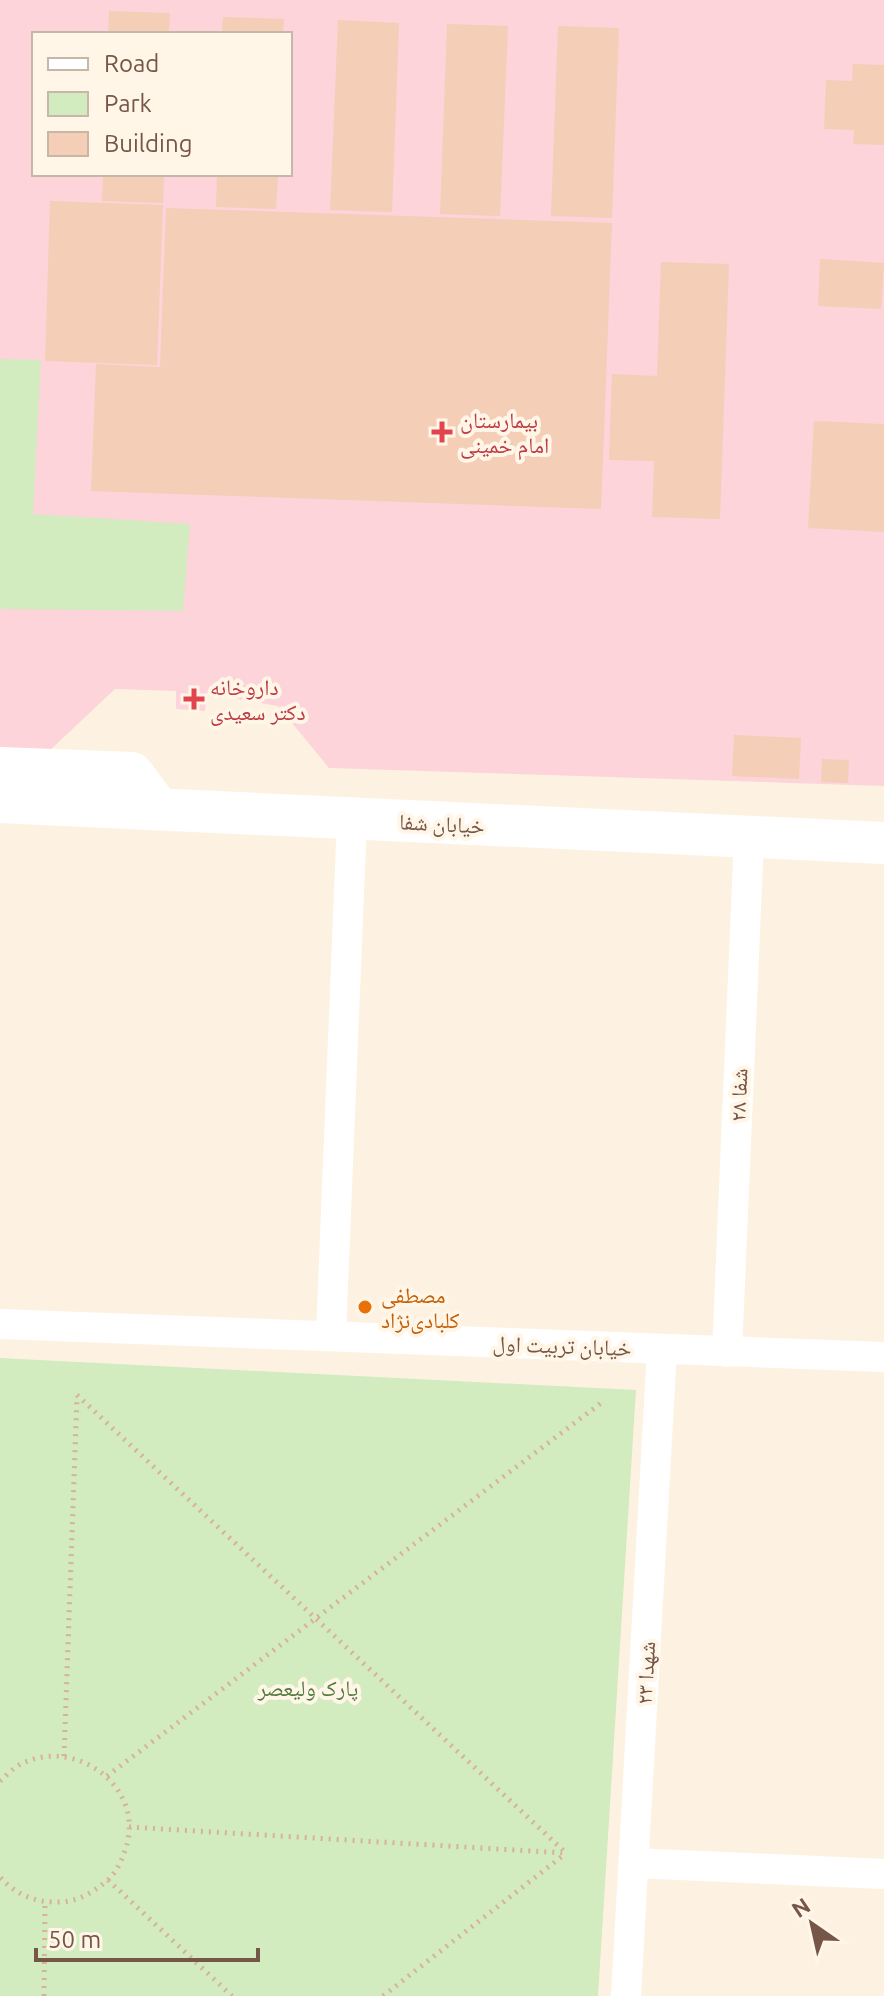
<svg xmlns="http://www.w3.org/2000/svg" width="884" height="1996" font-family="Ubuntu,'Noto Naskh Arabic',sans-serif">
<rect width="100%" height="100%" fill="#fdf2e1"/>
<path fill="#fcd4d9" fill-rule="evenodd" d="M0,0h884v786l-555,-18 -51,-62 -71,-12 -2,17 -29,-2v-18l-61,-2 -68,64 -47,-2zM34,34h256v140h-256z"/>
<path fill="#d2ebbf" d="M0,359l41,1 -8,154 157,10 -7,87 -183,-2z
M0,1358l636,32 -38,606h-598z"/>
<path fill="#f4ceb7" d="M109,11l61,2 -1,21h-61z
M223,17l61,2 -1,15h-61z
M338,20l61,3 -7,189 -62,-2z
M447,24l61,2 -8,190 -60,-2z
M558,26l61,2 -7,190 -61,-2z
M853,64l31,1v80l-31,-1 1,-14 -30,-1 2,-49 26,1z
M103,174h61l-1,29 -61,-2z
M217,174h61l-2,35 -60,-2z
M50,201l113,4 -6,160 -112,-4z
M166,208l446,15 -11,286 -510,-18 5,-127 64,3z
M820,259l64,4 -3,46 -63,-3z
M661,262l68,2 -9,255 -68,-2 2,-56 -45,-1 3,-86 45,2z
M814,421l70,3v108l-76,-4z
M734,735l67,3 -2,41 -67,-3z
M822,759l27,1 -1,23 -27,-1z"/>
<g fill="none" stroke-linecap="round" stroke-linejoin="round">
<path stroke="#d9b19b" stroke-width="5" stroke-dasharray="2 6" stroke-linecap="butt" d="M77,1395l489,458
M64,1756l13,-360
M107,1776l498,-376
M0,1781c6,-5 12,-12 19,-16 57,-31 131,25 105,88 -4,12 -10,23 -20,30 -13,11 -27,18 -44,19 -24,1 -44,-7 -60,-25
M129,1827l436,26
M108,1880l124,116
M44,1996l1,-94
M383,1996l182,-142"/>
<path stroke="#fff" stroke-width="30" d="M0,1324l884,33
M331,1336l21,-518
M727,1352l22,-514
M635,1863l249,11
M626,1996l36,-647"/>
<path stroke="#fff" stroke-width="42" d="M0,768l132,5 27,36
M0,802l884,41"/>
</g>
<g fill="#e0444e" stroke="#fff6e8" stroke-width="3">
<path d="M438 420h8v8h8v8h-8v8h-8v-8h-8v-8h8z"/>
<path d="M190 687h8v8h8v8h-8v8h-8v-8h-8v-8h8z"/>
</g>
<circle fill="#e8710a" stroke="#fff6e8" stroke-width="3" cx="365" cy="1307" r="8"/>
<g text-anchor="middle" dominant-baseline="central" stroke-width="8" stroke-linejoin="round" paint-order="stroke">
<g font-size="22" fill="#be3a42" stroke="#fff6e8" text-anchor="start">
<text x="460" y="419">بیمارستان<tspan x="460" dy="25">امام خمینی</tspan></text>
<text x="210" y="686">داروخانه<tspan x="210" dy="25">دکتر سعیدی</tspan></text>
</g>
<g font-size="22" fill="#765647" stroke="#fff6e8">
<text transform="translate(442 823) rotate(3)">خیابان شفا</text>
<text transform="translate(738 1095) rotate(-88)">شفا ۲۸</text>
<text transform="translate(562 1345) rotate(2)">خیابان تربیت اول</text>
<text transform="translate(645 1673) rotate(-87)">شهدا ۲۳</text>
</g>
<g font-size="22" fill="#c56008" stroke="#fff6e8" text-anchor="start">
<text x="381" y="1294">مصطفی<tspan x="381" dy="25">کلبادی‌نژاد</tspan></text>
</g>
<g font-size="22" fill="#527c3e" stroke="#fff6e8">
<text x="308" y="1687">پارک ولیعصر</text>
</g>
</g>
<rect x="32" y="32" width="260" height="144" fill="#fff6e8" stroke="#c8b6a8" stroke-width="2"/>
<rect x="48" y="58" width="40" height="12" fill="#ffffff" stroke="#c8b6a8" stroke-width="2"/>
<text x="104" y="72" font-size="24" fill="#765647">Road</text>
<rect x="48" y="92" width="40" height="24" fill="#d2ebbf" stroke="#c8b6a8" stroke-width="2"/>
<text x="104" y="112" font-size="24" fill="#765647">Park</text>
<rect x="48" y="132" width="40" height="24" fill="#f4ceb7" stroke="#c8b6a8" stroke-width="2"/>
<text x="104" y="152" font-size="24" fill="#765647">Building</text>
<g transform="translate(812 1924) rotate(326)" stroke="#fff6e8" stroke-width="6" paint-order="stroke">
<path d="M0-6L14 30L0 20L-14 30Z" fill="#765647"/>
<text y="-12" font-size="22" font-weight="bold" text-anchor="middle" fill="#765647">N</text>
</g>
<path d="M36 1948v12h222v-12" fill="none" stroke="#765647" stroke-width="4"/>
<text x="48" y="1948" font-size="24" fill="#765647" stroke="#fff6e8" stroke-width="6" paint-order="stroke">50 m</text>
</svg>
